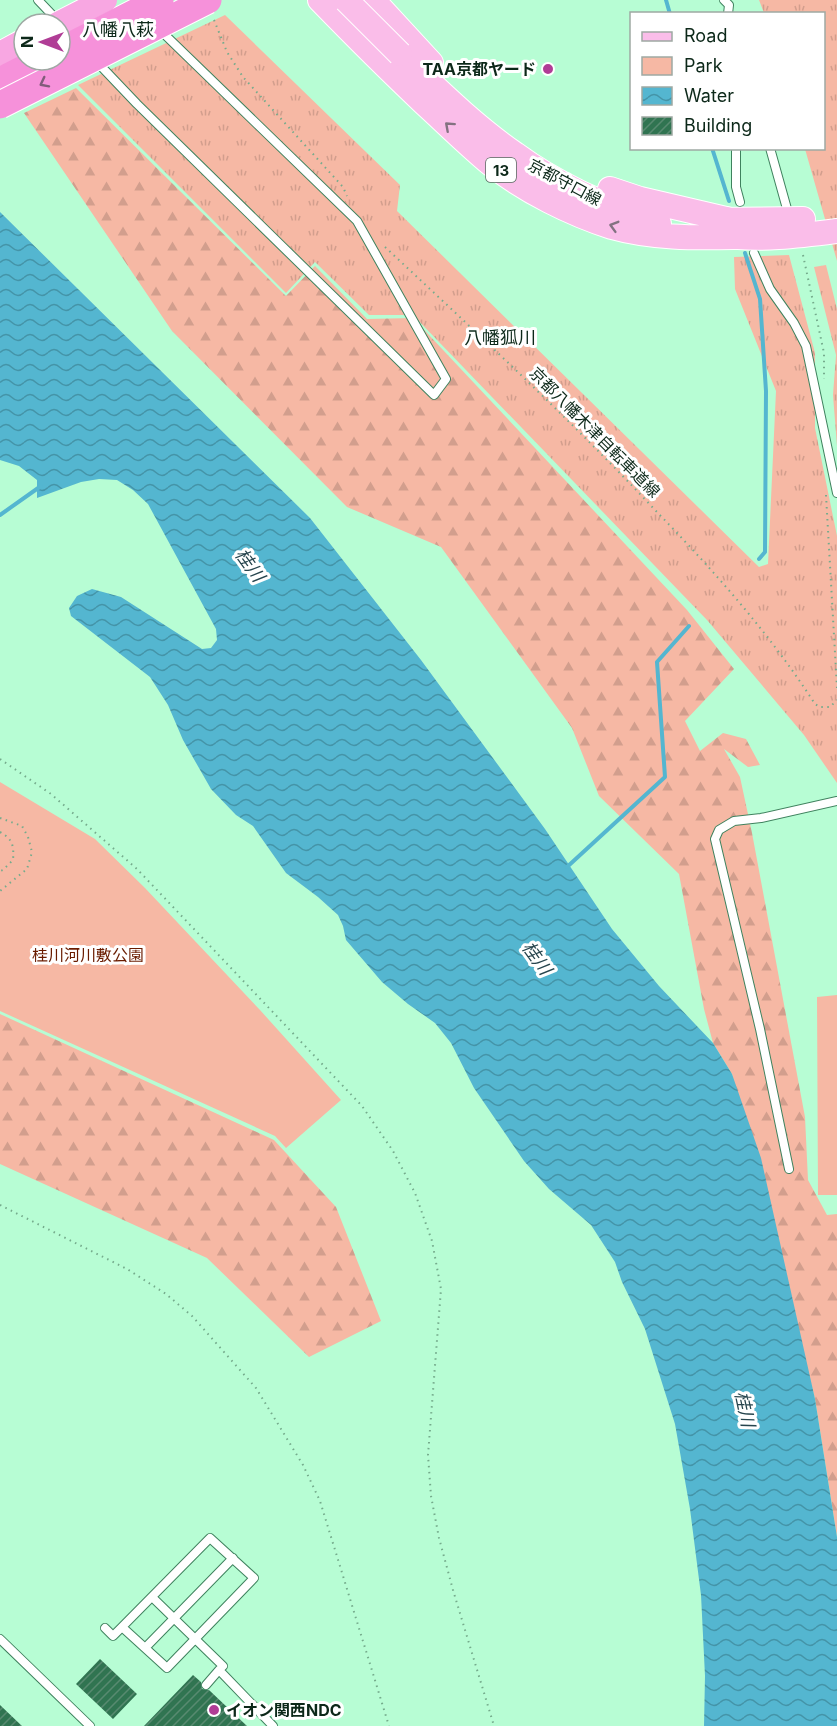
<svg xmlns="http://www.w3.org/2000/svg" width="837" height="1726" font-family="Inter,'Noto Sans JP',sans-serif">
<defs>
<pattern id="grass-tufts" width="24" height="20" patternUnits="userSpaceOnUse" patternTransform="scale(1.5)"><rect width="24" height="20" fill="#f6b8a4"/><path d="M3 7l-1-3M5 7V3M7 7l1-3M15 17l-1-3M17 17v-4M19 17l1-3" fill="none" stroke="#d29e8d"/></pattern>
<pattern id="forest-firs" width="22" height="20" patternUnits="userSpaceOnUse" patternTransform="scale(1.5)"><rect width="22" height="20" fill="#f6b8a4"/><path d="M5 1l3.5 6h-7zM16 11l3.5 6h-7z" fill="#d29e8d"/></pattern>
<pattern id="water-waves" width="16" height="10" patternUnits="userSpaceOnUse" patternTransform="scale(1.5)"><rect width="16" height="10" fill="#54b6d0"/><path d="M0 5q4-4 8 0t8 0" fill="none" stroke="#4494a8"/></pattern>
<pattern id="building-hatch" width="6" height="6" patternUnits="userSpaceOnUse" patternTransform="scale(1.5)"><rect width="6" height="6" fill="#307451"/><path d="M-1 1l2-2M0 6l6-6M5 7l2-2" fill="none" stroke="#588a70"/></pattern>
</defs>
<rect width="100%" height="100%" fill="#b7fdd4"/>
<path fill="url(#grass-tufts)" d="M759,0h78v261l-32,-112 19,-1v-134l-60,-1z
M225,15l175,170 -3,26 362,356 9,-3 8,-173 -41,-102 -1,-32 55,-2 26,98v75l22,108v247l-33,-48 -97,-115 -294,-305h-44l-54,-53 -29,31 -208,-208z
M826,265l11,44v137l-4,-51 3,-40 -22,-88z"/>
<path fill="url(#forest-firs)" d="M76,88l210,208 29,-30 52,53 46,-1 274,292 47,59 -49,52 15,30 23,-18 23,6 14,26 -12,2 -24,-18 16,28 12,56 53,284 3,63 19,35 10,-1v323l-22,-138 -83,-325 -19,-31 -9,-34 -25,-135 -80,-78 -27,-68 -131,-181 -94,-40 -175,-176 -148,-218z
M0,1014l274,126 62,67 45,114 -72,36 -102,-99 -207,-94z"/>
<path fill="#f6b8a4" d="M0,782l95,57 50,49 115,122 81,90 -55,48 -11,-12 -275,-125z
M837,995v200h-19l-1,-198z"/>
<path fill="url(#water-waves)" d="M0,212l310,306 111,142 124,169 67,100 47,57 54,57 19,31 29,84 54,241 22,138v189h-133l1,-50 -4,-81 -11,-86 -15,-85 -30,-95 -23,-47 -7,-20 -24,-37 -42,-36 -25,-28 -50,-73 -23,-45 -16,-20 -27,-19 -26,-22 -36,-42 -3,-14 -5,-11 -20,-18 -32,-24 -33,-47 -17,-11 -25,-26 -28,-49 -15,-35 -18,-28 -79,-61 -2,-8 8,-12 15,-7 29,8 81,52 9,-1 6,-8 -1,-11 -68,-125 -15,-14 -16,-10 -18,-1 -18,3 -44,16v-18l-18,-14 -19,-6z"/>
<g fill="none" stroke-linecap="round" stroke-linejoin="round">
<path stroke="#54b6d0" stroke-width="4" d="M666,0l4,14
M712,148l17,53
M745,253l15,46 6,92 -1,161 -6,7
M0,515l41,-29
M567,867l98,-90 -8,-115 32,-36"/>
</g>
<path fill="url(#building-hatch)" d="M100,1659l37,35 -24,25 -37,-35z
M193,1675l8,7 1,7 7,1 38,36h-103z
M0,1705l22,21h-22z"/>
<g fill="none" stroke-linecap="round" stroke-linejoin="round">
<g stroke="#3f825e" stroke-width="10">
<path id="service" d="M38,0l20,21
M724,0l5,5 -1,9
M97,62l40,42 297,291 12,-16 -89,-158 -197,-191
M736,148v39l4,15
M770,148l19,68
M754,253l16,36 24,34 12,23 31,147
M789,1169l-29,-140 -45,-190 4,-9 15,-9 27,-3 76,-17
M152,1597l71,69 -4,4
M105,1628l8,8 9,-9 88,-89 44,40 -87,90 -45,-41
M0,1639l90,87
M145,1648l88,-90
M206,1685l13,-15 54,56"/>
</g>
<g stroke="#fff" stroke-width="26">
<path id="primary" d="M320,0c34,35 68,69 104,103 22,20 44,42 67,61 34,27 80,50 121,63 39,11 82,11 122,10
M373,0l58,63
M400,54c37,35 73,71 115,100 42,31 94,54 144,70
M610,189l30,10 90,21
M715,220l88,-1
M720,235c38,6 79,1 117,-4"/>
</g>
<g stroke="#fff" stroke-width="26">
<path id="trunk" d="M0,54l24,-13"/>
</g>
<g stroke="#fff" stroke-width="29">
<path id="motorway" d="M0,81l41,-21"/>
</g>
<path stroke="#75ab8c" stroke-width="2" stroke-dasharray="1.5 4.5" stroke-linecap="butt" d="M214,20l13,32 16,25 100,110 4,9
M385,247c92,86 185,172 271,264 58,60 114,123 159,193l5,3h10l7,-7
M803,255l21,98v26
M826,495l11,193
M0,759l51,35 86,75 225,237 31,45 22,42 17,48 9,48 -13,166 3,41 8,42 14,52 41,136
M0,818l22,8 6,11 4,15 -5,17 -27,22
M0,832c13,7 14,14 13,28l-10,10 -3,1
M0,1205l127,64 39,25 26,22 64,72 47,77 17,36 69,225"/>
<use href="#service" stroke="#fff" stroke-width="8"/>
<use href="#primary" stroke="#fabde9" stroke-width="24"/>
<use href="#trunk" stroke="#f8a7e2" stroke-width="24"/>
<use href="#motorway" stroke="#f691da" stroke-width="27"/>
<g stroke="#fff" stroke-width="26" stroke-linecap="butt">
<path id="primary-bridge" d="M346,0l54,54"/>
</g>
<g stroke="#fff" stroke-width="26" stroke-linecap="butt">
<path id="trunk-bridge" d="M58,24l47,-24"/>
</g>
<g stroke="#fff" stroke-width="29" stroke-linecap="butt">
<path id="motorway-bridge" d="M60,51l100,-51
M0,105l208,-105"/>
</g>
<path stroke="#75ab8c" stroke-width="2" stroke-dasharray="1.5 4.5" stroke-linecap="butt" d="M30,24l10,-5"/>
<use href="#primary-bridge" stroke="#fabde9" stroke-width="24"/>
<use href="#trunk-bridge" stroke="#f8a7e2" stroke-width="24"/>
<use href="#motorway-bridge" stroke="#f691da" stroke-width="27"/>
</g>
<defs><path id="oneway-chevron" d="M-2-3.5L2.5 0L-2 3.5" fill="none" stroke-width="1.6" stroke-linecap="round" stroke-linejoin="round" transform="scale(1.5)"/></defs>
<use stroke="#815c7a" href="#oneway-chevron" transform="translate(44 83) rotate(153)"/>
<g stroke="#837281">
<use href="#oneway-chevron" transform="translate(449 126) rotate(-138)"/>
<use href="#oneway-chevron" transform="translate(614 226) rotate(-164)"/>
</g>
<g fill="#b03d96" stroke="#fff" stroke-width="2">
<circle cx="548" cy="69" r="6"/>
<circle cx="214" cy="1710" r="6"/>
</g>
<g text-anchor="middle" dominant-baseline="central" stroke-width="6" stroke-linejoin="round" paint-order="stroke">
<rect fill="#fff" stroke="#55685e" stroke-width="1.5" x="486" y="158" width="30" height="24" rx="4.5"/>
<g font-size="15" font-weight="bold" fill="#0c2819">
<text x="501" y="170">13</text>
</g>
<g font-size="16" font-weight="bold" fill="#0c2819" stroke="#fff" text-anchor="end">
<text x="536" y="69">TAA京都ヤード</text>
<text x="226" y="1710" text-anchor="start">イオン関西NDC</text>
</g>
<g font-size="16" fill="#0c2819" stroke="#fff">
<text transform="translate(565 182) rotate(28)">京都守口線</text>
<text transform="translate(595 432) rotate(45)">京都八幡木津自転車道線</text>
</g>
<g font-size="16" fill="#6a1c00" stroke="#fff">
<text x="88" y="955">桂川河川敷公園</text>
</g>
<g font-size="18" fill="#0c2819" stroke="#fff">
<text x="118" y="29">八幡八萩</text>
<text x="500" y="337">八幡狐川</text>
</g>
<g font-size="18" font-style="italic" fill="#27454e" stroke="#fff">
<text transform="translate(250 565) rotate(54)">桂川</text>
<text transform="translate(537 958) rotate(54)">桂川</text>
<text transform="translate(745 1409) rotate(78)">桂川</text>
</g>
</g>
<rect x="630" y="12" width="195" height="138" fill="#ffffff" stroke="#9ea9a3" stroke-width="1.5"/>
<rect x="642" y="32" width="30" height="9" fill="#fabde9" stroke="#9ea9a3" stroke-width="1.5"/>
<text x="684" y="42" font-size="18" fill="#0c2819">Road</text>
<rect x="642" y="57" width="30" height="18" fill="#f6b8a4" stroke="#9ea9a3" stroke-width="1.5"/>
<text x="684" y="72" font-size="18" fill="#0c2819">Park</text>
<rect x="642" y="87" width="30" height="18" fill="url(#water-waves)" stroke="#9ea9a3" stroke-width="1.5"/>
<text x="684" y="102" font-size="18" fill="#0c2819">Water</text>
<rect x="642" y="117" width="30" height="18" fill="url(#building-hatch)" stroke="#9ea9a3" stroke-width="1.5"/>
<text x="684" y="132" font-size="18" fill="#0c2819">Building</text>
<g transform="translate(42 42) rotate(270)"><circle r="28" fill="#ffffff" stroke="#9ea9a3" stroke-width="1.5"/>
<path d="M0-4.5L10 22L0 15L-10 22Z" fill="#b03d96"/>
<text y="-9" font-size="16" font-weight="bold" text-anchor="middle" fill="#0c2819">N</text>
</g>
</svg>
